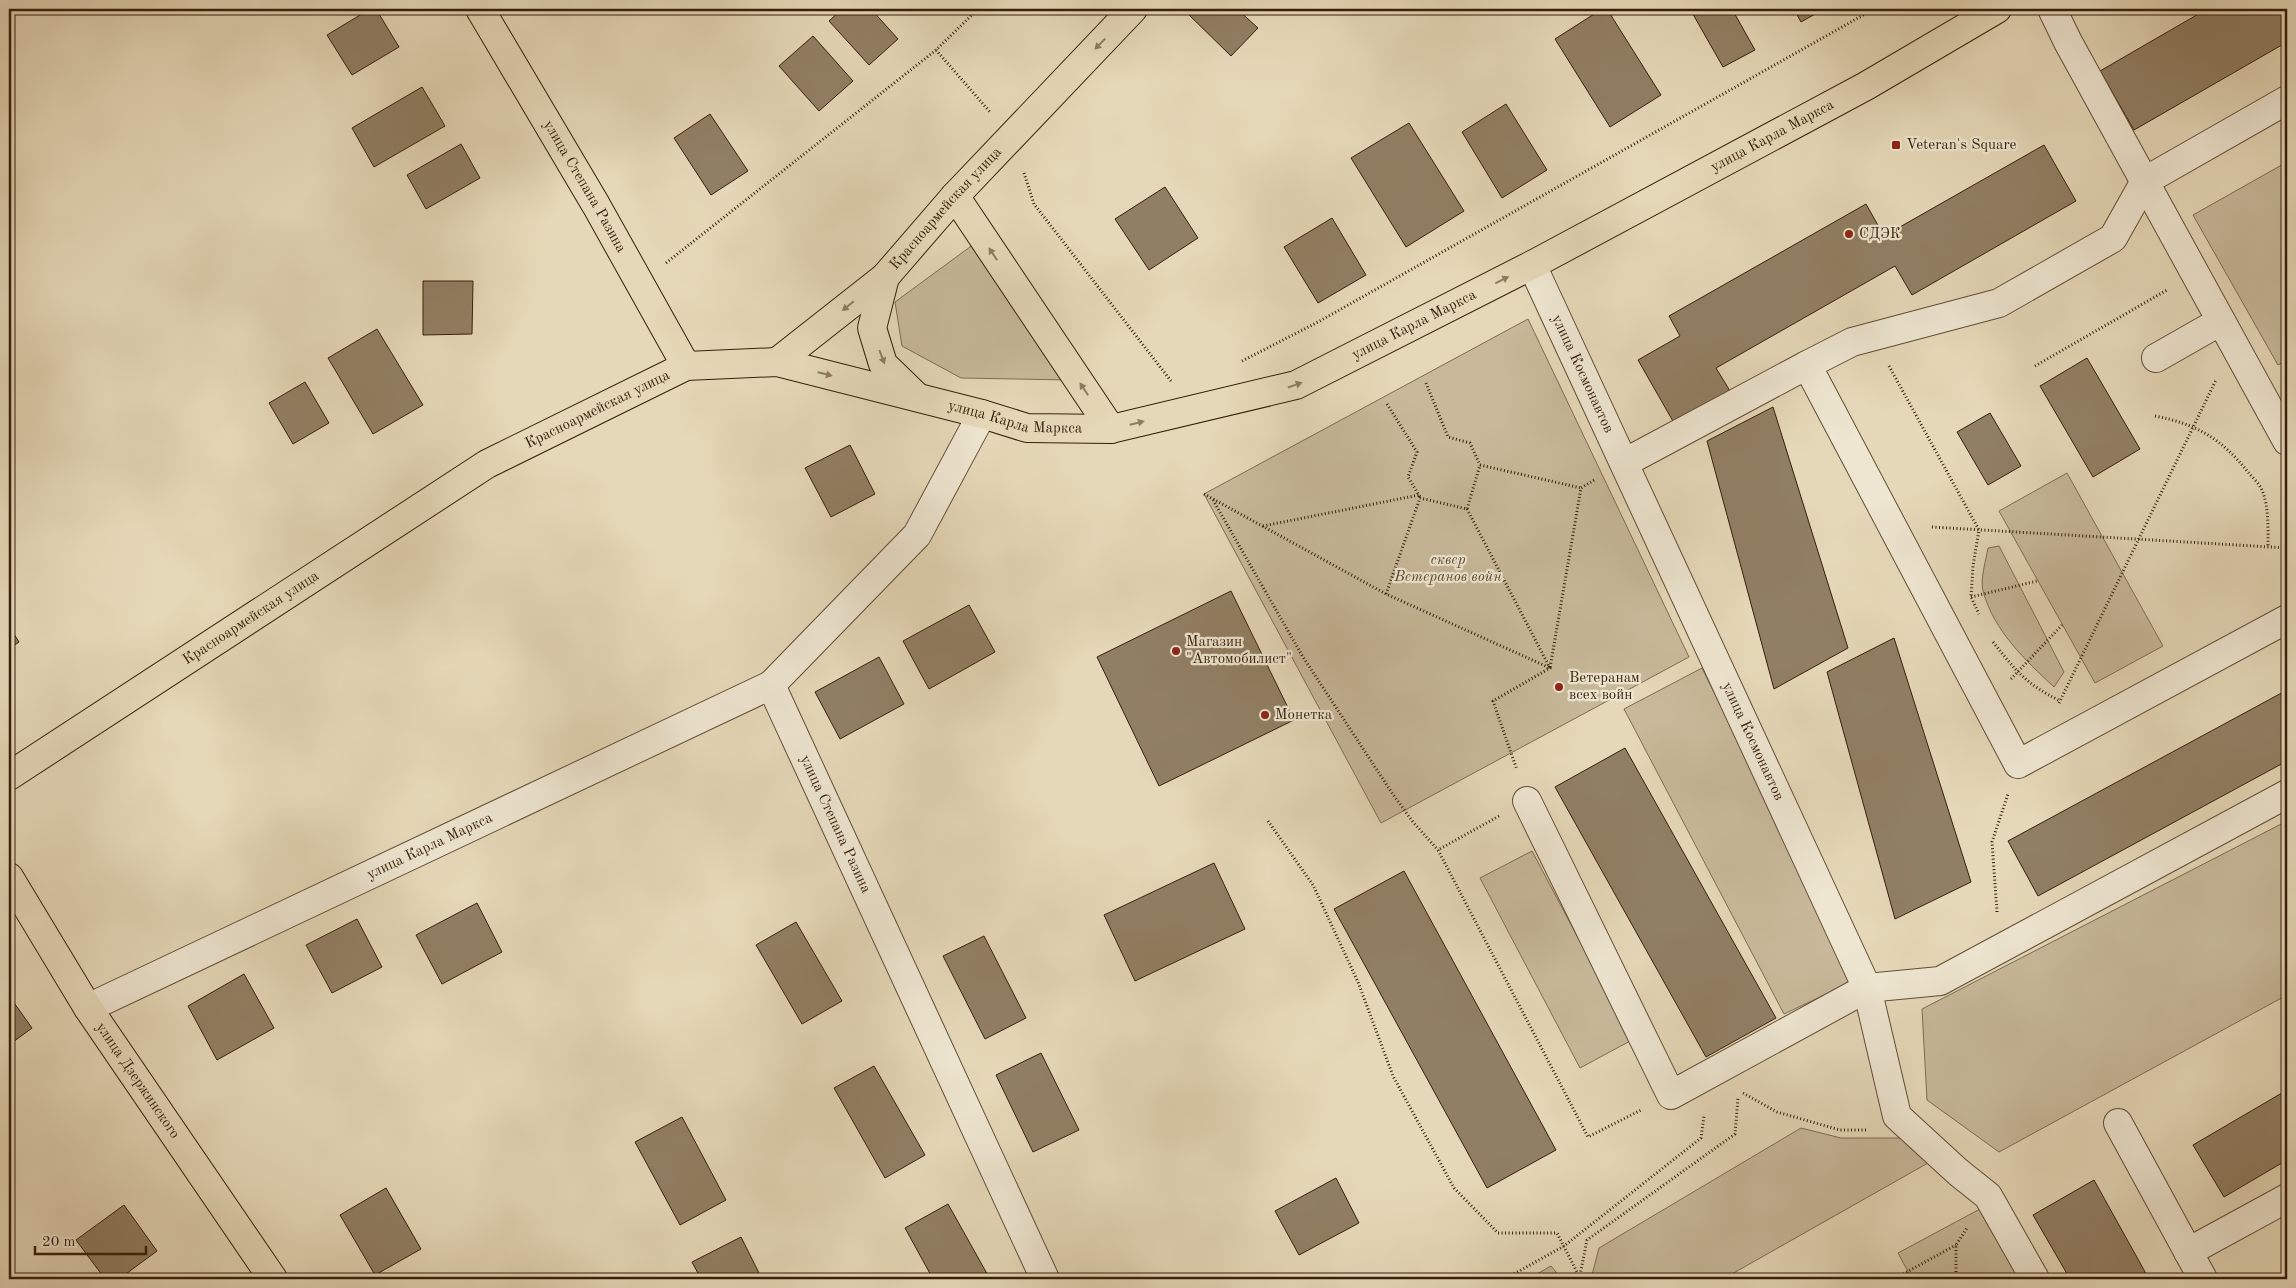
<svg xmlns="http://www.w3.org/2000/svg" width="2296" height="1288" font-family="'Old Standard TT',serif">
<rect width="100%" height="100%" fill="#e5d8b8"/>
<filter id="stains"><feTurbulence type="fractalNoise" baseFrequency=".004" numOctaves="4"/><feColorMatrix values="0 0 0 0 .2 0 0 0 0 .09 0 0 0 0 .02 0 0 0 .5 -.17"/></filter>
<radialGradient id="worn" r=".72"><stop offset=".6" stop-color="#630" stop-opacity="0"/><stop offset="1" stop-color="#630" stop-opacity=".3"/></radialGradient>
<path fill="#c7b99a" stroke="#7e6c52" d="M2287,162v198l-9,5 -85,-150z
M974,244l95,136 -108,-2 -59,-32 -7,-44z
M1528,319l161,338 -308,166 -177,-329z
M2067,473l96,173 -68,37 -96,-172z
M1999,546l65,126 -10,15c-29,-27 -60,-56 -71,-96 -3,-12 3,-31 5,-43z
M1702,668l154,312 -72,34 -160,-305z
M2287,821v174l-288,157 -72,-52 -5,-91z
M1532,851l100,189 -52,28 -100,-190z
M1801,1128l40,10h68l19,25 -205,116h-130l-1,-4 7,-27z
M1993,1202l41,77h-122l-14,-26z
M1551,1266l11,13h-34z"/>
<path fill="#917f64" stroke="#361f0a" d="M370,9h6l23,38 -47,28 -25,-40z
M842,9h29l27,30 -29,26 -40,-44z
M1187,9h50l21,19 -27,28 -46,-45z
M1602,9h5l54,86 -51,32 -55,-88z
M1690,9h42l23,41 -32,17z
M1794,9h30l-23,13z
M2207,9h80v33l-153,88 -34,-59z
M813,36l40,45 -34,30 -40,-45z
M422,87l23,39 -71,41 -22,-39z
M1506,104l41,66 -45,28 -40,-66z
M710,114l38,57 -37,24 -37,-57z
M1409,123l55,88 -58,36 -55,-89z
M461,144l19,34 -54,31 -19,-34z
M2044,145l32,56 -164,94 -17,-29 -179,102 14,23 -56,32 -36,-63 42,-24 -11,-20 197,-112 18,32z
M1165,187l33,51 -49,32 -34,-51z
M1332,218l34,57 -48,28 -34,-56z
M423,281h50l-1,53 -49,1z
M377,329l46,76 -50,29 -45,-76z
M2087,358l53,91 -47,28 -53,-91z
M305,382l24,41 -36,21 -24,-41z
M1773,407l75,241 -74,41 -67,-248z
M1990,413l31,53 -33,19 -31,-53z
M850,445l25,49 -44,23 -26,-49z
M1231,591l63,129 -135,66 -62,-129z
M969,605l26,47 -66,37 -26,-48z
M9,626l10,16 -10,7z
M1894,638l77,244 -76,37 -68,-247z
M879,657l25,47 -64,35 -25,-47z
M2287,690v71l-249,135 -30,-55z
M1625,748l151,270 -70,39 -151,-270z
M1214,863l31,66 -110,52 -31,-66z
M1404,871l152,279 -69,38 -153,-279z
M477,903l25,49 -60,32 -26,-49z
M357,919l25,48 -50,26 -26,-48z
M796,922l46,79 -40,23 -46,-79z
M984,936l42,82 -41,21 -42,-83z
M244,974l30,54 -57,32 -29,-54z
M12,1000l20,28 -23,17v-43z
M1041,1053l38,77 -46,22 -37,-77z
M874,1066l51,89 -40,23 -51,-90z
M2287,1090v70l-63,37 -31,-52z
M682,1117l44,83 -46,25 -45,-83z
M1336,1178l23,45 -60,32 -24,-44z
M2094,1180l55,99h-79l-37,-64z
M386,1188l35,61 -46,26 -35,-60z
M948,1204l42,75h-57l-28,-51z
M124,1205l33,46 -38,28h-14l-29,-39z
M741,1237l21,42h-61l-9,-17z"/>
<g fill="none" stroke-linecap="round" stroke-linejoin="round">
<g stroke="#624d36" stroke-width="30">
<g id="minor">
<path d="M2052,9l16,33 219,399"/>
<path d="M2287,100l-142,81 -32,57 -114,65 -147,39 -45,23 211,399 269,-145"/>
<path id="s1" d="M1532,265l335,723 30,128 61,56 30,24 47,83"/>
<path d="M2156,358l65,-37"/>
<path id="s2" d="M982,414l-65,121 -146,150 274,594"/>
<path d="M1624,463l183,-98"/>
<path d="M1527,801l144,294 196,-107 73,-7 347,-187"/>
<path id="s3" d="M88,1008l683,-323"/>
<path d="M2118,1123l85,156"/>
<path d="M2188,1252l99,-54"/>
</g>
</g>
<g stroke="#361f0a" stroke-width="30">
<g id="major">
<path id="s4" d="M480,9l116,196 90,161"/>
<path d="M955,196l156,233"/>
<path d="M885,277l-13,51 11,36 34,33"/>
<path id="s5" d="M777,362l108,-85 70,-81 178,-187"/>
<path id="s6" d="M9,776l478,-312 199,-98 91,-4 205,52 45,14 84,1 185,-44 236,-120 334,-179 131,-77"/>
<path id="s7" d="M9,877l79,131 185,271"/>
</g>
</g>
<path stroke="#361f0a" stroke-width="3" stroke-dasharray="1 2.5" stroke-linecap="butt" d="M936,50l54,62
M1024,173l10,31 137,177
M666,263l270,-213 42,-41
M1242,361l76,-39 556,-313
M1889,366l90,164 -6,36 -2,31 8,17
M2035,366l132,-76
M1426,383l22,54 22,6 10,22
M1387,404l30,48 -9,25 12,20
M2155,416c41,8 66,22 93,56 4,5 11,11 14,18 7,17 6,39 6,57
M1204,494l182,100 164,74 31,-180 15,-9
M1213,500l90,157 89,136 21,29 25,28
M1467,509l83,159 -57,33 24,69
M1263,526l156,-31
M1932,527l355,21
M1386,594l34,-96 47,11 13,-44 101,23
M1971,597l66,-16
M1993,642c24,30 32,41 67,59
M2011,679l51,-54
M2059,703l157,-323
M1499,816l-61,34 150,287 53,-27
M1268,821l45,64 45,97 35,94 61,112 44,45h59l22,43 -1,3
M1997,912l-5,-70 16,-48
M1743,1093l34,19 63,18h27
M1580,1275l7,-35 148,-106 3,-36
M1505,1279l59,-33 137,-108 3,-22
M1894,1279l62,-34
M1956,1279v-34l11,-17"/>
<use href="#minor" stroke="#eee6d1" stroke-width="28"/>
<use href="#major" stroke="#e5d8b8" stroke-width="28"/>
</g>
<defs><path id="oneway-solid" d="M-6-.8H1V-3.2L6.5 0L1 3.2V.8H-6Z" transform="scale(1.25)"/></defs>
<g fill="#8e7c61">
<use href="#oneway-solid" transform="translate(1100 44) rotate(134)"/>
<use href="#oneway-solid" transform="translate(993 254) rotate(-124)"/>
<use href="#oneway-solid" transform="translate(1502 280) rotate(-27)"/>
<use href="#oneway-solid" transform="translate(848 306) rotate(141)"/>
<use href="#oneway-solid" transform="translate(882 357) rotate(69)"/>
<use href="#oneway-solid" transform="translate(825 374) rotate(14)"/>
<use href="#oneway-solid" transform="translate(1295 385) rotate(-19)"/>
<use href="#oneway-solid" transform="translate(1084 389) rotate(-124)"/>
<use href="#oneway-solid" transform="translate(1137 423) rotate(-14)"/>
</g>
<g fill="#8f2418" stroke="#eee6d1" stroke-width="2">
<rect x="1891" y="140" width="10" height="10" rx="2.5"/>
<circle cx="1849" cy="234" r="5"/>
<circle cx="1176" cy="651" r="5"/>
<circle cx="1559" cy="687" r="5"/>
<circle cx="1265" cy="715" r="5"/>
</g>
<g text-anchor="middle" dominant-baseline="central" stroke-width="4.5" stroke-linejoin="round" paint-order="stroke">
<g font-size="15" fill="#361f0a" stroke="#eee6d1">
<text stroke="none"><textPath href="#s6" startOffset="1954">улица Карла Маркса</textPath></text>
<text stroke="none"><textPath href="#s4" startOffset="206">улица Степана Разина</textPath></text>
<text stroke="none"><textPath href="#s5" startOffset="229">Красноармейская улица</textPath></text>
<text stroke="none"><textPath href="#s6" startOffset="1549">улица Карла Маркса</textPath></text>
<text stroke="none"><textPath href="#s1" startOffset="120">улица Космонавтов</textPath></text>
<text stroke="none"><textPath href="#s6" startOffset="694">Красноармейская улица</textPath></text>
<text stroke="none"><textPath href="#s6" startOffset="1129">улица Карла Маркса</textPath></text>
<text stroke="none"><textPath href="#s6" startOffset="289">Красноармейская улица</textPath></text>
<text stroke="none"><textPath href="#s1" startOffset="525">улица Космонавтов</textPath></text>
<text stroke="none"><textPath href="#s2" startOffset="500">улица Степана Разина</textPath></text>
<text stroke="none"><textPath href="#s3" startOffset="378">улица Карла Маркса</textPath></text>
<text stroke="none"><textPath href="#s7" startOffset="241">улица Дзержинского</textPath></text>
</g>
<g font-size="15" fill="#361f0a" stroke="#eee6d1" text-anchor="start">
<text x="1906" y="145">Veteran's Square</text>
<text x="1859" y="234">СДЭК</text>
<text x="1186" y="642">Магазин<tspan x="1186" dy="17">"Автомобилист"</tspan></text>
<text x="1569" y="678">Ветеранам<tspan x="1569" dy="17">всех войн</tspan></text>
<text x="1275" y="715">Монетка</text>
</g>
<g font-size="15" font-style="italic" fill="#5a462e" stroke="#eee6d1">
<text x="1448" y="560">сквер<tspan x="1448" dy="17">Ветеранов войн</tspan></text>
</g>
</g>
<rect width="2296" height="1288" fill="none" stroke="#e5d8b8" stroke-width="30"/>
<rect x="10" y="10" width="2276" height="1268" fill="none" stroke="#361f0a" stroke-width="2.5"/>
<rect x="15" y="15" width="2266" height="1258" fill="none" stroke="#361f0a"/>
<path d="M35 1246v8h111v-8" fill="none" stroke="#361f0a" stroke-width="2.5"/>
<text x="42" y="1246" font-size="15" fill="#361f0a" stroke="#eee6d1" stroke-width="4" paint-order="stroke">20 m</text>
<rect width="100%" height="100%" filter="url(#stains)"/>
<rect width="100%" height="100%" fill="url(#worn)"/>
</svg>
